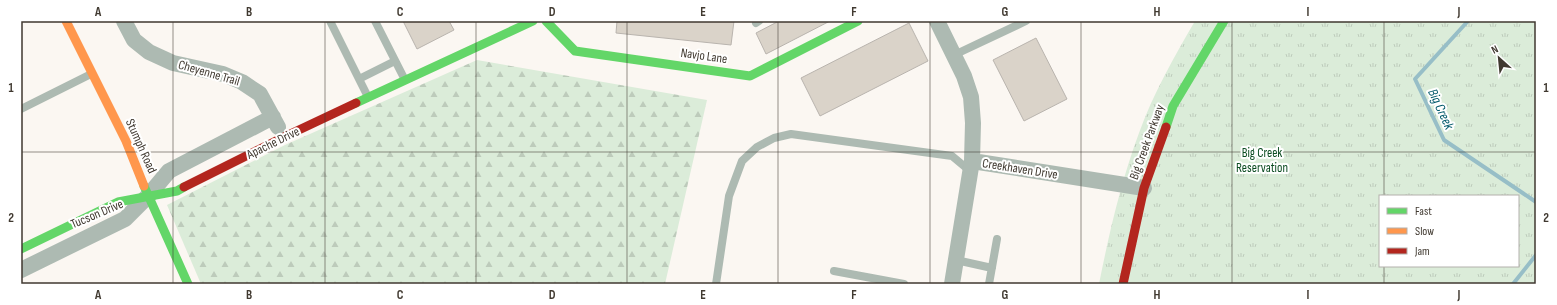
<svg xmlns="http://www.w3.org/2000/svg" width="1557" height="305" font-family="'Sofia Sans Condensed',sans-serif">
<defs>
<pattern id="forest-firs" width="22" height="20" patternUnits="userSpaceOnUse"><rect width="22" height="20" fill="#dbecd9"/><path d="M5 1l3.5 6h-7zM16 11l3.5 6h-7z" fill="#bdcbbb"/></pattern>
<pattern id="park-tufts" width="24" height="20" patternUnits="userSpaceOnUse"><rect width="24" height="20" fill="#dbecd9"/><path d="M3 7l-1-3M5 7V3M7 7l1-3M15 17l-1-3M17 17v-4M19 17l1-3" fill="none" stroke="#bdcbbb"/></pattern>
</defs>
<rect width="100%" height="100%" fill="#fbf7f2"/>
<path fill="url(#forest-firs)" d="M477,60l230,40 -42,184h-464l-34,-79 118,-60z"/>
<path fill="url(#park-tufts)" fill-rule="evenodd" d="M1195,21h341v263h-437c10,-50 22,-103 40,-151 14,-39 35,-76 56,-112zM1380,196h138v70h-138z"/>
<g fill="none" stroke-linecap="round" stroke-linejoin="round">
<path stroke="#97bec7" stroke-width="4" d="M1468,21l-53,58 29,61 92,62
M1513,284l23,-29"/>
</g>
<path fill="#dad3c9" stroke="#b9b4ae" d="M403,21h46l5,9 -37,19z
M617,21h117l-3,24 -115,-12z
M779,21h51l-64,33 -10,-21z
M909,23l19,38 -108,55 -19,-38z
M1036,38l31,61 -43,22 -31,-61z"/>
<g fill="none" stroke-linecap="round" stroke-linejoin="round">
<path stroke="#adbab2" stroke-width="8" d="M330,21l38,76
M375,21l30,59
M756,23l3,-2
M954,55l72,-34
M359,79l36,-18
M21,109l70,-35
M956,260l36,8
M834,271l70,13
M716,284l13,-88 13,-35 15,-14 17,-9 17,-4 161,22 18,15
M989,284l8,-45"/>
<path stroke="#adbab2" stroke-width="16" d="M124,21l10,19 15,12 24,11 50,11 19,8 18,12 18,33
M937,21l27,55 7,21 2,26 -1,38 -20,123
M972,161l172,27
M21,270l104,-51 23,-23 21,-25 104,-54"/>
<path stroke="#63d668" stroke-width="9" d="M546,21l29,30 175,25 108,-55
M356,103l177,-82
M1166,127l7,-21 51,-85
M144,186l44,98
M21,249l97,-47 59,-11 7,-4"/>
<path stroke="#ff974d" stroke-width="9" d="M66,21l60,120 18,45"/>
<path stroke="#b3261e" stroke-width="9" d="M184,187l100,-50 72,-34
M1123,284l21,-96 22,-61"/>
</g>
<path fill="none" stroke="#403930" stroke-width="1" stroke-opacity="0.55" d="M173,21v263M325,21v263M476,21v263M627,21v263M778,21v263M930,21v263M1081,21v263M1232,21v263M1384,21v175M21,152h1515M1384,266v18"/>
<g text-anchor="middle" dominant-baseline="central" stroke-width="4" stroke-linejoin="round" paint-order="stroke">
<g font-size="13" fill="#403930" stroke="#fff">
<text transform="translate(704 56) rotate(8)">Navjo Lane</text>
<text transform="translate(209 73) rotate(16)">Cheyenne Trail</text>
<text transform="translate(1147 142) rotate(-70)">Big Creek Parkway</text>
<text transform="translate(273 143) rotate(-26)">Apache Drive</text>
<text transform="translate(141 146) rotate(66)">Stumph Road</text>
<text transform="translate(1020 169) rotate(9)">Creekhaven Drive</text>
<text transform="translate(97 214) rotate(-23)">Tucson Drive</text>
</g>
<g font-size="13" fill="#0b4c21" stroke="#fff">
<text x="1262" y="153">Big Creek<tspan x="1262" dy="15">Reservation</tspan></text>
</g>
<g font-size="14" font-style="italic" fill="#01596a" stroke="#fff">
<text transform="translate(1441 109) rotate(65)">Big Creek</text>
</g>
</g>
<rect width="1557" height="305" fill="none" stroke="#ffffff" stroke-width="44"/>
<rect x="1379" y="195" width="140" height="72" fill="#ffffff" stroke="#b3b0ac"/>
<rect x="1387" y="208" width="20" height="6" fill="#63d668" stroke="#b3b0ac"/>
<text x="1415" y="215" font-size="12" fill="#403930">Fast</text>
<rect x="1387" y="228" width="20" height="6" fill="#ff974d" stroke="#b3b0ac"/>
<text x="1415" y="235" font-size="12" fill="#403930">Slow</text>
<rect x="1387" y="248" width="20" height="6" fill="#b3261e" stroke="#b3b0ac"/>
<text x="1415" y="255" font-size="12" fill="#403930">Jam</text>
<g transform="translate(1499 58) rotate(333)" stroke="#ffffff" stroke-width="3" paint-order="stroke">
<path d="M0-3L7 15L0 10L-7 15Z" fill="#403930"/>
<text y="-6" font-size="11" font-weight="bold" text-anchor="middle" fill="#403930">N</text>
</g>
<rect x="22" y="22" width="1513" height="261" fill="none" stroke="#403930" stroke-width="1.5"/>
<g font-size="13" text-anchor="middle" font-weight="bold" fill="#403930">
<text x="98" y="16">A</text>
<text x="249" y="16">B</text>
<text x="400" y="16">C</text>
<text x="552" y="16">D</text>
<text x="703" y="16">E</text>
<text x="854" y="16">F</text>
<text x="1005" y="16">G</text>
<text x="1157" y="16">H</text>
<text x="1308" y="16">I</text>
<text x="1459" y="16">J</text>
<text x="11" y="92">1</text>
<text x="1546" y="92">1</text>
<text x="11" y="222">2</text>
<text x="1546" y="222">2</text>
<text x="98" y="299">A</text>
<text x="249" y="299">B</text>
<text x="400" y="299">C</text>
<text x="552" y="299">D</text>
<text x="703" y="299">E</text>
<text x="854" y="299">F</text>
<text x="1005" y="299">G</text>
<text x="1157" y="299">H</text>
<text x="1308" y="299">I</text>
<text x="1459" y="299">J</text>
</g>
</svg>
